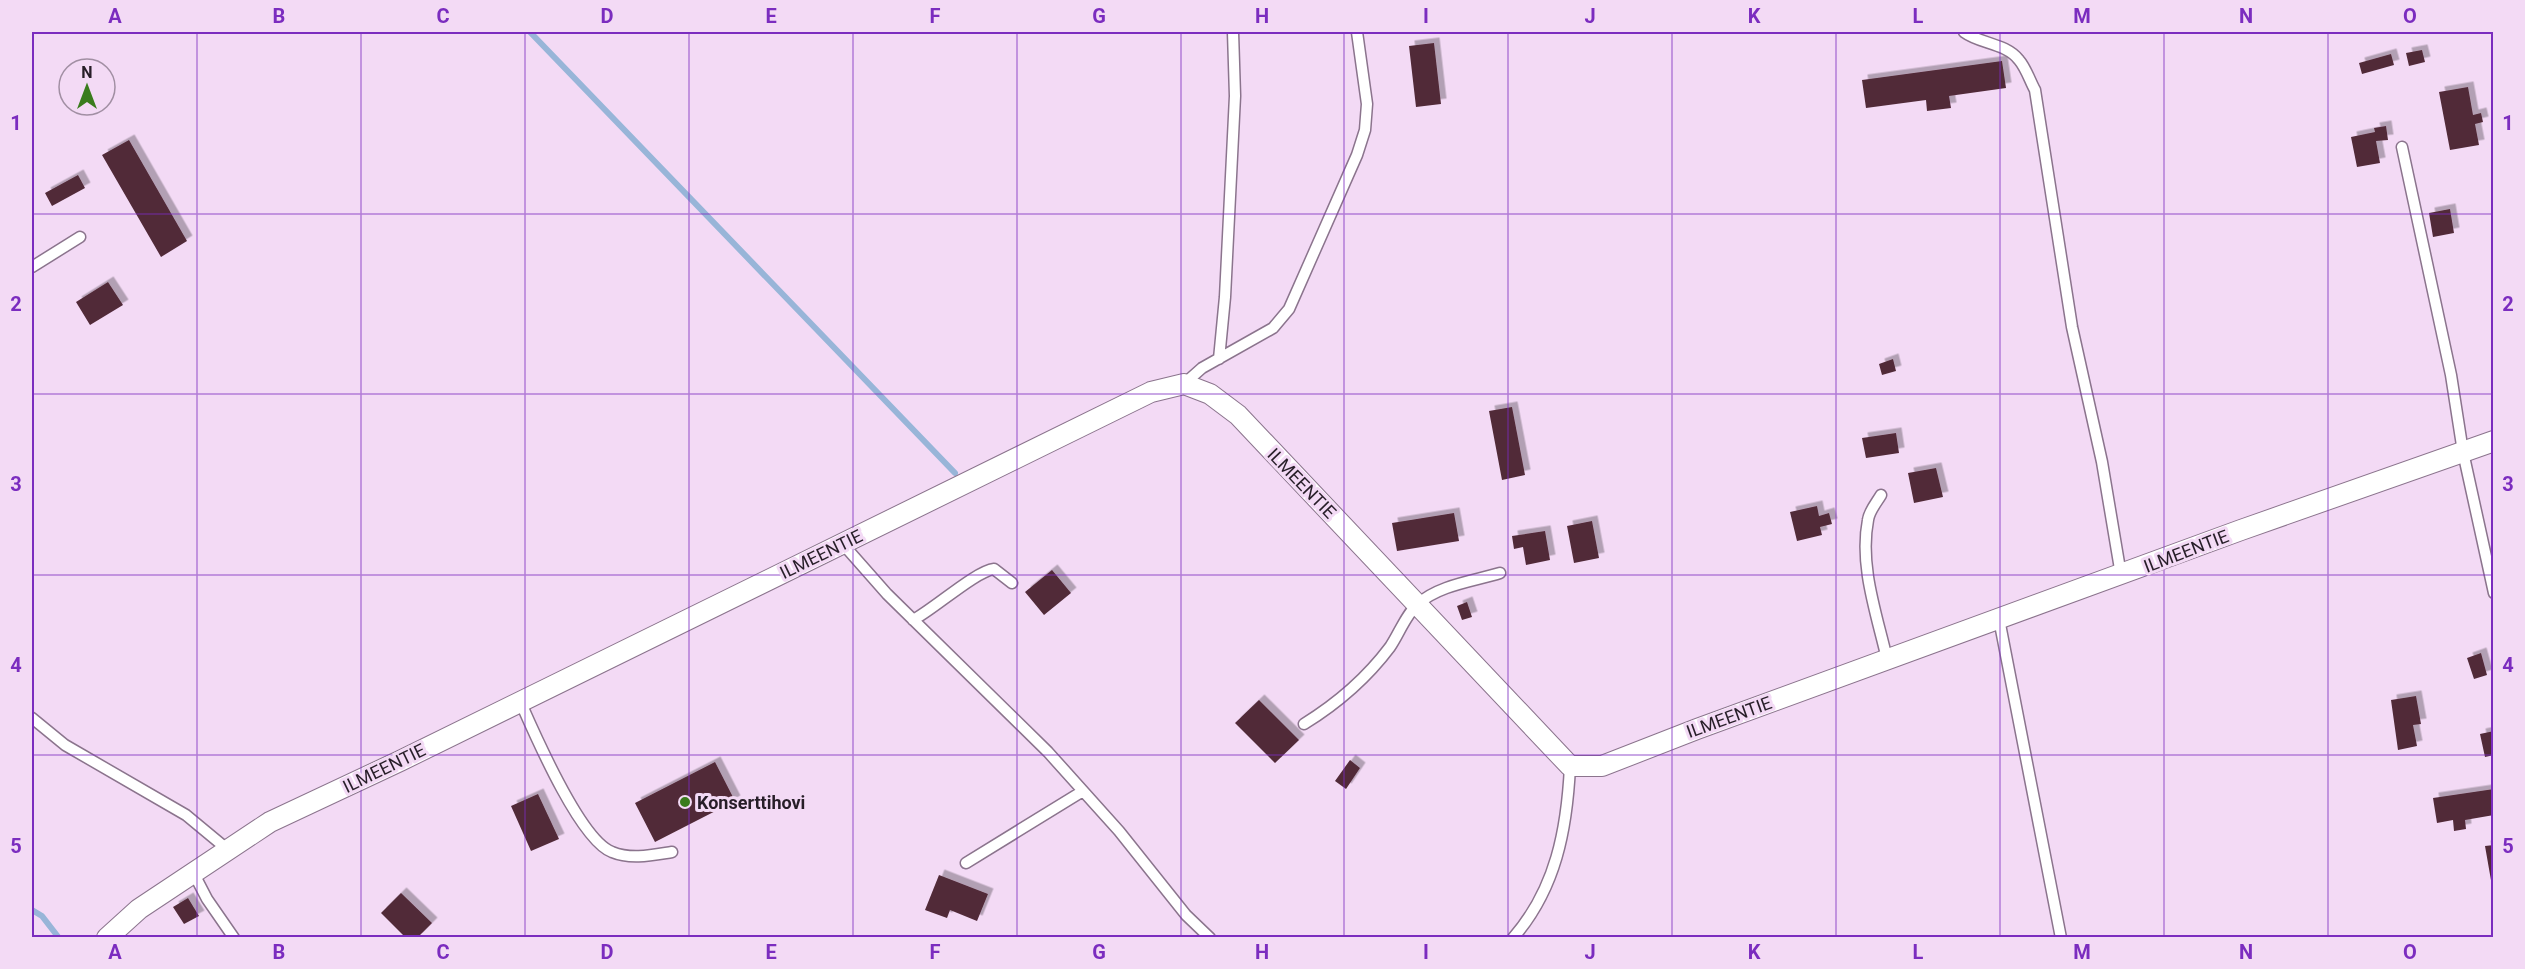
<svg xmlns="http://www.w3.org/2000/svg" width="2525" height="969" font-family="Roboto,sans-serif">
<defs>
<filter id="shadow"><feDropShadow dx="5.5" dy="-5.5" stdDeviation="0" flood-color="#0004"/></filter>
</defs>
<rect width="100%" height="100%" fill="#f3daf5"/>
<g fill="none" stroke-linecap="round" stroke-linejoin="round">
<path stroke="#98b5d8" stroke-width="6" d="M530,32l425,441
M32,910l10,6 17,22"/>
</g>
<path fill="#512a38" filter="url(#shadow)" d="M1434,43l7,61 -25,3 -7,-61z
M2422,50l3,12 -16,4 -3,-13z
M2391,54l3,11 -32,9 -3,-11z
M2002,61l4,27 -57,8 2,12 -24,3 -1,-11 -60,8 -4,-28z
M2468,87l5,28 8,-2 2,9 -8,2 4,21 -29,5 -11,-58z
M2386,126l2,14 -12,1 4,22 -23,4 -6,-30 24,-5 -1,-4z
M129,140l58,101 -26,16 -59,-102z
M78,175l7,13 -33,18 -7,-13z
M2450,209l4,24 -21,4 -4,-24z
M108,282l15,23 -33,20 -14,-23z
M1893,359l3,12 -14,4 -3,-11z
M1512,407l13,68 -23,5 -13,-69z
M1896,433l3,20 -33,5 -4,-20z
M1936,468l7,29 -29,6 -6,-30z
M1817,506l2,10 10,-3 3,11 -12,3 2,8 -25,6 -7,-29z
M1454,513l5,28 -62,10 -5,-28z
M1592,521l7,37 -25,5 -7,-37z
M1545,531l5,29 -24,5 -3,-18 -9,2 -2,-13z
M1052,570l19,23 -27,22 -19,-23z
M1467,602l5,15 -10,3 -5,-14z
M2481,653l6,22 -13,4 -7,-21z
M2416,696l5,28 -8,1 4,21 -19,4 -7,-50z
M1259,700l40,40 -24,23 -40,-40z
M2494,731v24l-9,2 -5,-23z
M1350,760l10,8 -14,21 -11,-8z
M715,762l20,39 -80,41 -20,-39z
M2494,789v26l-29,5 1,9 -12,2 -1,-11 -16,3 -4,-25z
M538,794l21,45 -28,12 -20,-45z
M2494,845v40l-2,1 -7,-40z
M939,875l49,19 -11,27 -27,-11 -3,8 -22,-8z
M401,893l31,30 -15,15h-11l-25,-25z
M188,898l11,18 -15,8 -11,-17z"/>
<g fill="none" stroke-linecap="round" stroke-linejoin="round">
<g stroke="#8b748d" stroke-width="13">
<path id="service" d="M1964,32c16,12 42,11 55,28 7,8 11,21 16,30l37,237 30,135 19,113
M2402,147l49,228 12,77 31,141
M32,267l48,-30
M1219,359l6,-62 10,-201 -2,-64
M1184,384l18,-16 71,-40 16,-19 68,-154 8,-25 2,-26 -10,-72
M1881,495c-4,7 -12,16 -13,25 -9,46 9,95 19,139
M842,543l45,51 161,158 71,79 67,84 24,23
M1999,619l62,319
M913,620c21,-11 63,-49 81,-51l18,14
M520,701c15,34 60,139 92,151 19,8 41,3 60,0
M32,718l33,27 121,70 41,34
M1304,724c34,-21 62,-45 86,-77 9,-13 16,-33 28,-43 21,-19 56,-23 82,-31
M966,863l117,-72
M193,872l14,27 27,39
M1513,938c43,-49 54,-109 57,-172"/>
</g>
<g stroke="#8b748d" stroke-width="22">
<path id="minor" d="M107,938l32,-29 131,-87 130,-61 751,-369 33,-8 26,10 28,21 332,351h32l95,-37 544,-199 253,-89"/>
</g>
<use href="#service" stroke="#fff" stroke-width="10"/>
<use href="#minor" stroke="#fff" stroke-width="20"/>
</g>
<path fill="none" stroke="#7b2cbf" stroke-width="1.5" stroke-opacity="0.55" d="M197,32v906M361,32v906M525,32v906M689,32v906M853,32v906M1017,32v906M1181,32v906M1344,32v906M1508,32v906M1672,32v906M1836,32v906M2000,32v906M2164,32v906M2328,32v906M32,214h2462M32,394h2462M32,575h2462M32,755h2462"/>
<circle fill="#3a7c1d" stroke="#f3daf5" stroke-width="2" cx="685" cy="802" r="6"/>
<g text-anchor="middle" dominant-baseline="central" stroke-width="6" stroke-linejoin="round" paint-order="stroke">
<g font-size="18" fill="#271e28" stroke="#f3daf5">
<text transform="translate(1302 483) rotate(46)">ILMEENTIE</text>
<text transform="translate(2186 551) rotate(-21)">ILMEENTIE</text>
<text transform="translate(821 554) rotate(-26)">ILMEENTIE</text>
<text transform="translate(1729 717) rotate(-20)">ILMEENTIE</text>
<text transform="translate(384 768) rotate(-26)">ILMEENTIE</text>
</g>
<g font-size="18" font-weight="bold" fill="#271e28" stroke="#f3daf5" text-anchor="start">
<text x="697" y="802">Konserttihovi</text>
</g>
</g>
<rect width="2525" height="969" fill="none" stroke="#f3daf5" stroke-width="66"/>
<g transform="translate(87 87)"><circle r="28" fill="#f3daf5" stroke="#a18fa3" stroke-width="1.5"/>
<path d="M0-4.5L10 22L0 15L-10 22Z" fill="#3a7c1d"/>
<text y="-9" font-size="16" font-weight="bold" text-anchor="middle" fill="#271e28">N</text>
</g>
<rect x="33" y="33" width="2459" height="903" fill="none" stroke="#7b2cbf" stroke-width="2"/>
<g font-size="20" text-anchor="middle" font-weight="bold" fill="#7b2cbf">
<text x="115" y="23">A</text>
<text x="279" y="23">B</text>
<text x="443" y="23">C</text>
<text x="607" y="23">D</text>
<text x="771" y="23">E</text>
<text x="935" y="23">F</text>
<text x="1099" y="23">G</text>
<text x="1262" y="23">H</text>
<text x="1426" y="23">I</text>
<text x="1590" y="23">J</text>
<text x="1754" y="23">K</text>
<text x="1918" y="23">L</text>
<text x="2082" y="23">M</text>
<text x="2246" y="23">N</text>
<text x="2410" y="23">O</text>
<text x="16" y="130">1</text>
<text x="2508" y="130">1</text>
<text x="16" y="311">2</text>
<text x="2508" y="311">2</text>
<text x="16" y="491">3</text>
<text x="2508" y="491">3</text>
<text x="16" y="672">4</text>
<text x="2508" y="672">4</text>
<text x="16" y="853">5</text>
<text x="2508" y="853">5</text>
<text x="115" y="959">A</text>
<text x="279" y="959">B</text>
<text x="443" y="959">C</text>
<text x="607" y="959">D</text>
<text x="771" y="959">E</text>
<text x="935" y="959">F</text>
<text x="1099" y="959">G</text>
<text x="1262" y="959">H</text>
<text x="1426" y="959">I</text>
<text x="1590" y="959">J</text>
<text x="1754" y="959">K</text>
<text x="1918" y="959">L</text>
<text x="2082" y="959">M</text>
<text x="2246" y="959">N</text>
<text x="2410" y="959">O</text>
</g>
</svg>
